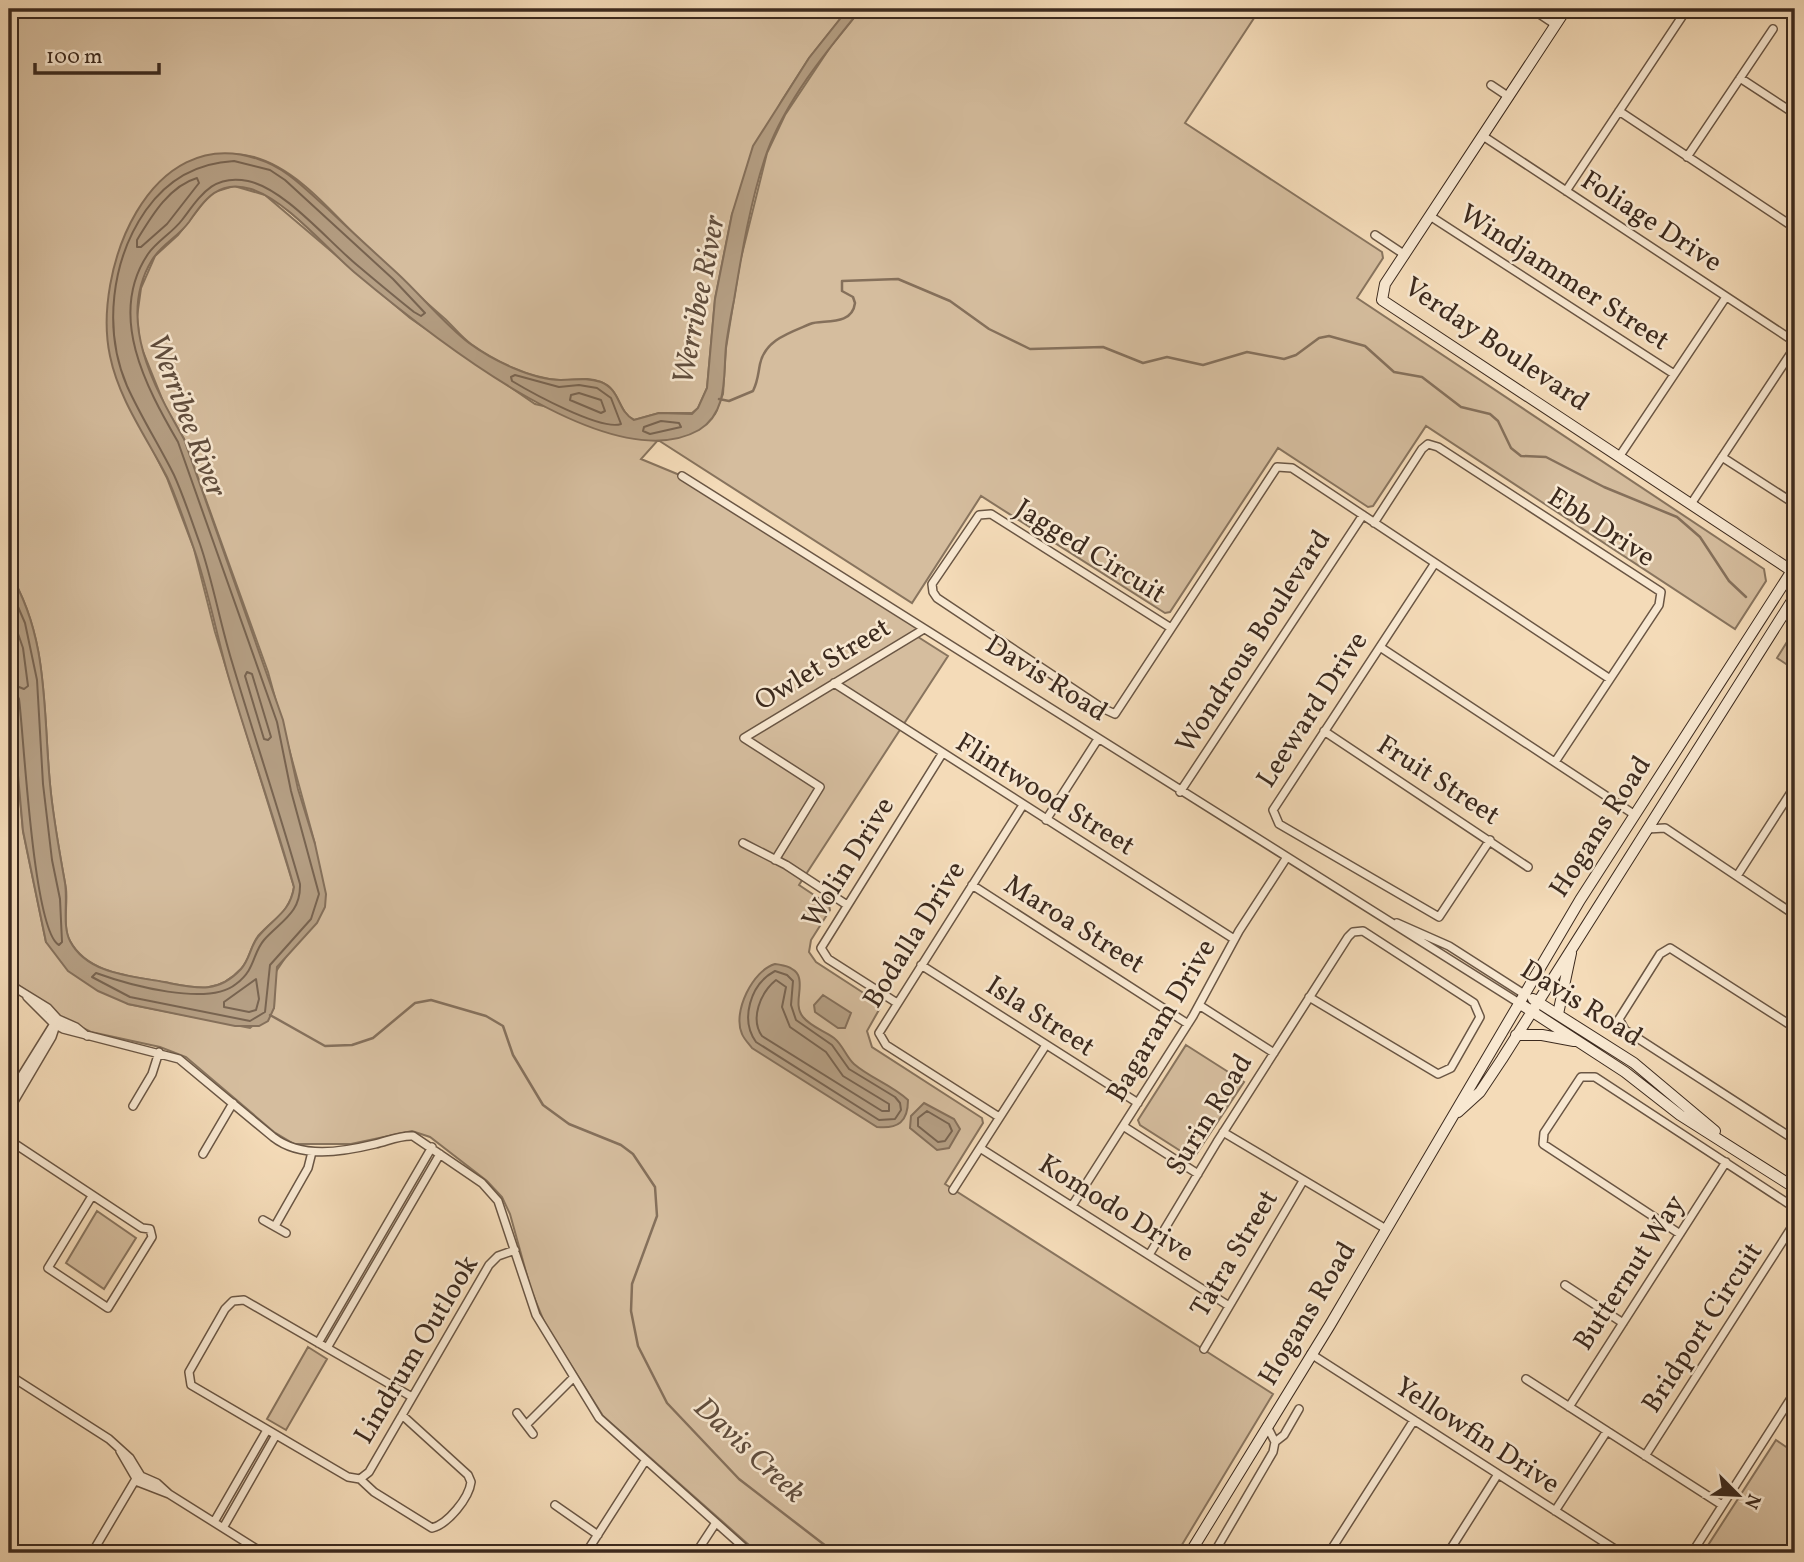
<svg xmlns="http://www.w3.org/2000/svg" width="1804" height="1562" font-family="Vollkorn,serif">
<rect width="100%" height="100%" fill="#f4dbb8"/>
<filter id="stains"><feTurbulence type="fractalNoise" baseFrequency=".00286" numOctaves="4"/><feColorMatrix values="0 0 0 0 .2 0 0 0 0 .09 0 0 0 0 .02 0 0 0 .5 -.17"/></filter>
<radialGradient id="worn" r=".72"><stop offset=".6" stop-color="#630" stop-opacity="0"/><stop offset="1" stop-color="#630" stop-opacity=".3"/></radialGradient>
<path fill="#d5bd9e" stroke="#88745e" stroke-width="2" d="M9,9h839l-39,49 -28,44 -49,112 -17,85 -8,89 -9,20 -6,5h-33l-25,7c-17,-9 -13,-30 -33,-38 -15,-6 -27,-1 -42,-2 -30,-2 -64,-19 -88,-36 -10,-7 -18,-18 -27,-26 -24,-21 -48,-42 -71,-65 -35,-33 -72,-83 -119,-96 -34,-9 -63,3 -90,22l-44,207 47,92 27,71 21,83 79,255c-4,26 -20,31 -36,49 -8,11 -8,23 -17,33 -24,26 -46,19 -77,13 -33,-6 -76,-8 -94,-41 -8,-14 -2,-37 -4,-52 -6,-35 -13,-70 -16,-105 -7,-73 -1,-147 -41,-212z
M861,9h399l-75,114 197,129 1,6 -26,40 407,271 2,12 -31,48 -309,-203 -53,80 -5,1 -90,-59 -108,164 -5,1 -184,-117 -69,107 -254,-163 -17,19 41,17 242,153 -9,6 33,21 -149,229 30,20 1,5 -19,30 -2,12 7,10 63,41 1,5 -13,23 5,16 110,71 1,5 -38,61 328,210 -96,159h-419l-155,-137 -58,-92 -14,-34 -21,-76 -8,-17 -15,-16 -57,-44 -18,-6 -61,13h-57l-20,-12 -88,-75 -26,-10 -69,-15 -31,-15 -13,-13 -38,-25v-304l14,156 23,111 82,62 122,24 24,-20 1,-35 12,-18 28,-111 -47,-172 -84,-233 -19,-33 -25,-62 -3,-27 4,-29 14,-32 23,-21 33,-42 23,-7 31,9 145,123 125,86 143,33 22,-8 15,-15 8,-20 3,-46 14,-86 27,-109 18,-38 46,-69z
M1795,629v41l-18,-12z
M1186,1045l58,37 -49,74 -5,1 -50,-32 -2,-5z
M97,1211l39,27 -32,51 -38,-26z
M308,1347l19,12 -41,71 -19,-11z
M1776,1440l19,13v96l-3,4h-89z"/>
<path fill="#b59f84" stroke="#85705b" stroke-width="2" d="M848,9h13c-35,43 -74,90 -94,143 -16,46 -25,100 -33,148 -3,15 -6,30 -8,46 -3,28 3,66 -27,84 -91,52 -278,-102 -345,-158 -29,-25 -68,-72 -103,-83 -32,-10 -46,10 -62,33 -11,15 -28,23 -37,38 -36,59 2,127 32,179l99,281 15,69 17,55 11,50 -1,13 -8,16 -40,44 -3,41 -6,13 -9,5h-24l-107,-22 -30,-13 -30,-20 -22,-29 -23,-111 -14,-156v-103c40,65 34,139 41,212 3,33 9,66 15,99 3,17 -3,43 5,58 17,33 61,35 94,41 31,6 53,13 77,-13 9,-10 9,-22 17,-32 15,-19 32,-24 36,-50 -20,-71 -45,-141 -66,-212 -12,-42 -20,-87 -35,-129 -8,-23 -16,-47 -26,-69 -20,-39 -48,-77 -57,-121 -18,-84 39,-234 148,-197 29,9 48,31 70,50 23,22 46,43 69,64 24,22 46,50 72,70 23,17 63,37 92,37 14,0 25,-3 40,2 20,8 16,29 33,38l25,-7 33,1 6,-6 9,-20 8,-89 17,-85 21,-68 56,-88z
M775,964c44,5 13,35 28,53 8,10 22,14 31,21 9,7 12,19 20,26 16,14 38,21 54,36 0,22 -10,29 -31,27l-125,-79c-3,-4 -8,-9 -10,-14 -10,-22 11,-64 33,-70z
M823,995l28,18 -6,15h-7l-23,-16 -1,-7z
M924,1103l30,16 6,10 -11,19 -12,2 -27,-22 1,-12z"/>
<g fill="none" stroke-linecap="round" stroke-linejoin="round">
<path stroke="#786451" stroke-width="2" d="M234,161l36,9 15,10 108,99 32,34 -4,3 -7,-4c-19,-15 -38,-31 -57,-47 -29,-24 -72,-76 -109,-84 -35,-7 -47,14 -66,39 -10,13 -25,21 -34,34 -41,61 -2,133 30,188l99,280 14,69 28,103 -8,25 -41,46 -5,47 -15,9 -120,-24 -38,-20 4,-4c33,12 112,34 140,11 20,-15 16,-30 28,-44 17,-19 37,-27 36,-56 -21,-74 -46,-148 -68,-222 -12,-39 -19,-80 -32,-118 -8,-22 -16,-47 -26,-69 -15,-30 -33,-58 -47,-89 -24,-56 -16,-126 19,-176 22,-31 50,-47 88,-49z
M197,178l2,5 -32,41 -26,23h-4v-7c14,-23 32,-54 60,-62z
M515,375l44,12 20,-2 18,3 14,10 10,26c-20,7 -89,-31 -109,-43l-1,-4z
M579,393l22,7 4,11 -4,2 -31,-13 1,-5z
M661,421l18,2 2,4 -31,7 -7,-3 1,-4z
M9,586l16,37 12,57 6,104 9,76 8,39 2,43 -3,3c-26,-14 -35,-209 -40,-246l-3,-6 -7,-1
M9,608l14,40 5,38 -4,3 -15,-6
M247,672l5,2 19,63 -3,3 -4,-1 -19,-63z
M775,971l12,4 6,6 -2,24 5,15 36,25 17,24 46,28 5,6 1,7 -6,9 -16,1 -123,-78c-16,-22 -6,-58 19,-71z
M256,979l3,20 -3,11 -7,2 -25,-5v-5z
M776,980l10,7 -4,20 8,20 36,25 17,24 46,28v7h-7l-120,-75c-12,-17 -2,-43 14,-56z
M927,1111l22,13 3,7 -7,10 -7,1 -20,-16v-8z"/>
<path stroke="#85705b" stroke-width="2.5" d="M719,399l10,2 24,-10c5,-10 5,-17 7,-27 5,-24 29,-31 50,-40 12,-5 42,3 45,-21l-2,-6 -11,-6v-10l56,-2 52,22 39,28 41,20 73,-2 40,16 24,-6 36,8 44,-13 37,7 12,-4 23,-17 10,-2 36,10 29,26 28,5 39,30 29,7 8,7 13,27 10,8 25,1 58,30 73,30 23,20 29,44 17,16
M270,1015l55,31 27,-1 21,-7 42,-35 16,-3 55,16 17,10 10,29 30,50 26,19 52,21 12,9 22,33 2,29 -25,68 -1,27 7,35 29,57 72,76 96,74"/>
<g stroke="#6a5644" stroke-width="10">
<path id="street" d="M1538,13l18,12
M1740,78l55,36
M1491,85l18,12
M1619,111l176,117
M1483,136l312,206
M1687,157l86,-128
M1566,191l121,-182
M1430,216l244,158
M1375,235l30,20
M1619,457l107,-160
M1722,457l73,47
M682,476l837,527
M1691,504l104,-157
M1374,523l48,-74 6,-5 10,3 223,145 -2,13 -104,157
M1435,563l-162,247 6,14 160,93 51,-77
M1171,628l-180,-114 -12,1 -47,69 1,8 4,6 165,110 13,6 162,-247 15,1 318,211
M1380,647l255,168
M834,683l400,256
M1324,731l204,136
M1180,792l183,-277
M1046,820l52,-81
M1647,829l18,-1 130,87
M743,843l43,22 61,40
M775,860l45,-73 -76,-49 180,-109
M1737,876l58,-90
M972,885l216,139
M1397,923l52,23 75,48
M921,965l217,138
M9,984l39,24 10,11 18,8 11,9
M27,997l27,27 9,5 116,30 94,78c28,22 69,15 102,7 13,-3 25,-9 38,-8l69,47 16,18 38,114 63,103 151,135
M897,1003l-69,-44 -7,-11 121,-194
M1199,1005l75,48
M1795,1028l-125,-80 -10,6 -41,65 6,11 170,110
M9,1096l46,-74
M133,1106l19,-32 7,-22
M9,1110l43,-73 6,-18
M999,1117l-113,-72 -7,-12 144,-228
M1123,1126l75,48
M1223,1132l163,97
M9,1140l133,88 8,1 2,8 -44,71 -60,-40 44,-72
M980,1148l249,158
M203,1154l30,-51
M953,1190l93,-145
M1072,1206l121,-190 46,-85 48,-74
M263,1220l23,13
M275,1226l33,-58 4,-16
M1680,1234l-137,-90 1,-11 37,-56h14l200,131
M1149,1255l68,-113 131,-205 5,-5 10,-1 111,72 6,14 -29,51 -13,6 -129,-77
M1565,1285l58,38
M318,1343l114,-196
M327,1348l113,-194
M1204,1349l99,-168
M1311,1354l310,199
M9,1375l100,64 21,19 11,18 16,7 12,11
M1526,1379l196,126
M1569,1407l157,-245
M517,1413l16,21
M527,1424l46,-46
M1275,1442l9,-7 15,-26
M120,1451l18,31 31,12 94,59
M1645,1456l150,-234
M360,1479l-12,-2 -157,-92 -2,-13 36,-63 8,-8 11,-1 168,97
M360,1479l9,-7 120,-207 9,-9 17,-6
M360,1479l14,13 58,36c16,-4 37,-30 39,-46l-3,-7 -66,-60
M555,1505l43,30
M1555,1511l52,-80
M214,1522l53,-92
M223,1528l53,-93
M92,1553l45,-76
M586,1553l59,-92
M696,1553l19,-29
M1214,1553l59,-101 2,-10 -8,-16
M1329,1553l85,-133
M1448,1553l50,-79
M1692,1553l103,-161"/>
</g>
<g stroke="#3c2a1e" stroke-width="12">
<path id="secondary" d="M1566,9l-181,275 -3,16 413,273
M1533,999l101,64 81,68
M1519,1003l106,69 55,43 115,73
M1558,1014l13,-61
M1516,1035h26l32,6
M1458,1112l22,-20 22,-33 293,-463
M1190,1553l140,-228 250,-425 215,-334"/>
</g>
<use href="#street" stroke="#f8e8d1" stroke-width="7"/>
<use href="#secondary" stroke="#f8e8d1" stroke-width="10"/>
</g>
<g text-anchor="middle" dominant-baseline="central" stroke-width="5" stroke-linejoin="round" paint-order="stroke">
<g font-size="28" fill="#3c2a1e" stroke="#f8e8d1">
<text transform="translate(1651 222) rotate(33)">Foliage Drive</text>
<text transform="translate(1564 278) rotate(33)">Windjammer Street</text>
<text transform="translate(1496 345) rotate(34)">Verday Boulevard</text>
<text transform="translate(1601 528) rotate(33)">Ebb Drive</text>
<text transform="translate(1090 552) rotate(32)">Jagged Circuit</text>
<text transform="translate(1254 642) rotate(-57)">Wondrous Boulevard</text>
<text transform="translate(823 665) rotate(-31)">Owlet Street</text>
<text transform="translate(1046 679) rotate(32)">Davis Road</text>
<text transform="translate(1313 710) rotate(-57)">Leeward Drive</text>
<text transform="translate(1438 781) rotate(33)">Fruit Street</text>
<text transform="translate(1045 795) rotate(32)">Flintwood Street</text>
<text transform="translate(1601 827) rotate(-57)">Hogans Road</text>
<text transform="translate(849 863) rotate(-58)">Wolin Drive</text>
<text transform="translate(1074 925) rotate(32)">Maroa Street</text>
<text transform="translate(915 935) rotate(-58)">Bodalla Drive</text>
<text transform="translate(1581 1004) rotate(32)">Davis Road</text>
<text transform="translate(1040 1017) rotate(33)">Isla Street</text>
<text transform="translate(1162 1021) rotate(-59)">Bagaram Drive</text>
<text transform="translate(1210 1115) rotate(-58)">Surin Road</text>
<text transform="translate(1116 1209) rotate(32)">Komodo Drive</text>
<text transform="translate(1235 1254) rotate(-59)">Tatra Street</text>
<text transform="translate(1630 1273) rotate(-57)">Butternut Way</text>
<text transform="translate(1308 1314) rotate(-59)">Hogans Road</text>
<text transform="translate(1703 1328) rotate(-57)">Bridport Circuit</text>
<text transform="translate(417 1350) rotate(-59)">Lindrum Outlook</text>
<text transform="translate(1477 1436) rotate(33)">Yellowfin Drive</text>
</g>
<g font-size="30" font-style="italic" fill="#604d3d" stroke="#f8e8d1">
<text transform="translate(700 300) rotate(-79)">Werribee River</text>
<text transform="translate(186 416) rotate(69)">Werribee River</text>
<text transform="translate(749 1451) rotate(43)">Davis Creek</text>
</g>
</g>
<rect width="1804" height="1562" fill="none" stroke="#f4dbb8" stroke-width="35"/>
<rect x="10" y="10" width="1783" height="1541" fill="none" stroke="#3c2a1e" stroke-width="3.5"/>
<rect x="18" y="18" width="1769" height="1527" fill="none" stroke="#3c2a1e" stroke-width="2"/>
<g transform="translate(1738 1495) rotate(114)" stroke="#f8e8d1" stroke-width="5" paint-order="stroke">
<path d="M0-5L12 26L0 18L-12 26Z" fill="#3c2a1e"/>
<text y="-10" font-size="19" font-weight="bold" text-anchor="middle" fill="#3c2a1e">N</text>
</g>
<path d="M35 63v10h124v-10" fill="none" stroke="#3c2a1e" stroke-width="3.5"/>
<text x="46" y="63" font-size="21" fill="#3c2a1e" stroke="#f8e8d1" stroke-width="5" paint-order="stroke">100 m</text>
<rect width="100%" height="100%" filter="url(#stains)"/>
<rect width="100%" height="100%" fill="url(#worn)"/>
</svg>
